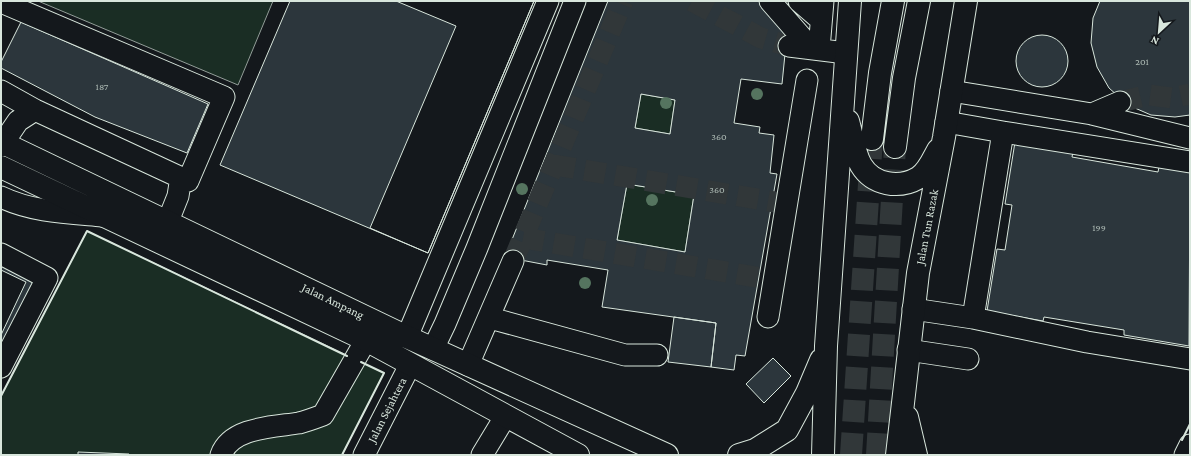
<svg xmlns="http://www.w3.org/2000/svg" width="1191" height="456" font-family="'Crimson Pro',serif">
<rect width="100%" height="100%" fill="#14181c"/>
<path fill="#1a2d24" stroke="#939e99" d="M38,1h235l-35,84z
M641,94l34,6 -5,34 -35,-6z
M627,184l67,11 -9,57 -68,-12z
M87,231l297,142 -42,82h-341v-59z"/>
<path fill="#2c363c" stroke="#d8e6dc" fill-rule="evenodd" d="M290,1h244l-106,252 -208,-88z
M396,1h138l-106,252 -58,-25 86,-202z
M608,1h155l25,23 -6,60 -41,-5 -7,44 26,4 -1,6 15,2 -4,38 7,1 -32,182 -9,-1 -2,15 -23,-3 5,-44 -114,-16 6,-37 -61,-10v5l-42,-8zM641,94l34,6 -5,34 -35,-6zM627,184l67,11 -9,57 -68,-12z
M1100,1h90v114l-15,2 -24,-2 -23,-10 -19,-17 -12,-21 -6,-24 2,-25z
M21,22l187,82 -21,49 -92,-36 -94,-49v-6z
M1016 61a26 26 0 1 1 52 0a26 26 0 1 1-52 0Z
M1015,142l58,10 -1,5 86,15 1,-5 31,5 -1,174 -65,-11v-5l-80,-13 -1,4 -56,-10 10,-62 8,1 7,-45 -7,-1z
M1,262l39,18 -39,82z
M1,270l25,12 -25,53z
M674,317l42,6 -5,44 -43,-5z
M773,358l18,18 -27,27 -18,-19z
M78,452l51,2v1h-51z"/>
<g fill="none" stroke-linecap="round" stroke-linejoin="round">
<path stroke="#313739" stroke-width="21" stroke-dasharray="21 10" stroke-linecap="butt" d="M692,1l69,37 28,8
M1120,102l29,-7 23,3 18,-4
M554,165l233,39
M523,238l251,42
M513,261l110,-260"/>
<path stroke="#313739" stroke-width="22" stroke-dasharray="22 11" stroke-linecap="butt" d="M851,455l21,-316
M877,455l18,-308"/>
<g stroke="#d8e6dc" stroke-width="23">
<path id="minor" d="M770,1l41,47
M799,1l22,19
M1,2l223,95 -36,84 -153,-71 -34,-19
M789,46l57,7
M819,49l4,-48
M951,91l141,23 98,24
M1092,114l28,-12
M1003,132l187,30
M1,146l17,-25 17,-11
M1,197c31,15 67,16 101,19
M168,221l10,-25 3,-19
M1,254l46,24 -46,89
M913,309l60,9 30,-186 -57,-10
M768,317l39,-237
M490,318l135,37h32
M973,318l114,24 103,17
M407,337l141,-336
M433,349l12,-25 32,-76 98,-247
M908,350l60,9
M468,365l45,-104
M221,455c10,-28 53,-28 78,-32 8,-2 16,-5 24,-8l43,-75
M364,455l46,-90
M482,455l23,-38
M1185,455l5,-10"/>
</g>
<g stroke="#d8e6dc" stroke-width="24">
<path id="major" d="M848,121c4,14 6,32 13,44 12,20 38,24 57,13 10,-6 15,-19 20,-28
M872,139l8,-66 13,-72
M1,142l406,195 260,118
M895,147l9,-69 15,-77
M1,167l365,173 212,115
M907,417l9,38
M739,455l16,-5 32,-20 20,-37 14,-33
M823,455l3,-109 24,-345
M897,455l21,-182 26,-136 22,-136"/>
</g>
<use href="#minor" stroke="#14181c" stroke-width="21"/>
<use href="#major" stroke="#14181c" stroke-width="22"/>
<path stroke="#d8e6dc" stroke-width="2" d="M1,396l86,-165 260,125
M1182,440l8,-16
M342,455l42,-82 -23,-11"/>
</g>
<g fill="#55745f">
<circle cx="757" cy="94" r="6"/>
<circle cx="666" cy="103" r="6"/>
<circle cx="522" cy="189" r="6"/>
<circle cx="652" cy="200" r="6"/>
<circle cx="585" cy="283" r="6"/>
</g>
<g text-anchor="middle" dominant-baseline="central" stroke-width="3" stroke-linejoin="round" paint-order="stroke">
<g font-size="10" fill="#adbab4">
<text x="1142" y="61">201</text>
<text x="102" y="86">187</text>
<text x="719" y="136">360</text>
<text x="717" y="189">360</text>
<text x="1099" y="227">199</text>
</g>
<g font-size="12" fill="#d8e6dc" stroke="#14181c">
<text transform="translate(927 227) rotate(-79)">Jalan Tun Razak</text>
<text transform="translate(333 301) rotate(26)">Jalan Ampang</text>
<text transform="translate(387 410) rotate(-63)">Jalan Sejahtera</text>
</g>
</g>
<rect width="1191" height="456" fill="none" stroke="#d8e6dc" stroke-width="4"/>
<g transform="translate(1159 32) rotate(206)" stroke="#14181c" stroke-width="3" paint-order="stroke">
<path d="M0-3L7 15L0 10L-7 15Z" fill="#d8e6dc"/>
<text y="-6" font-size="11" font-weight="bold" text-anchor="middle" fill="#d8e6dc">N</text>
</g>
</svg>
